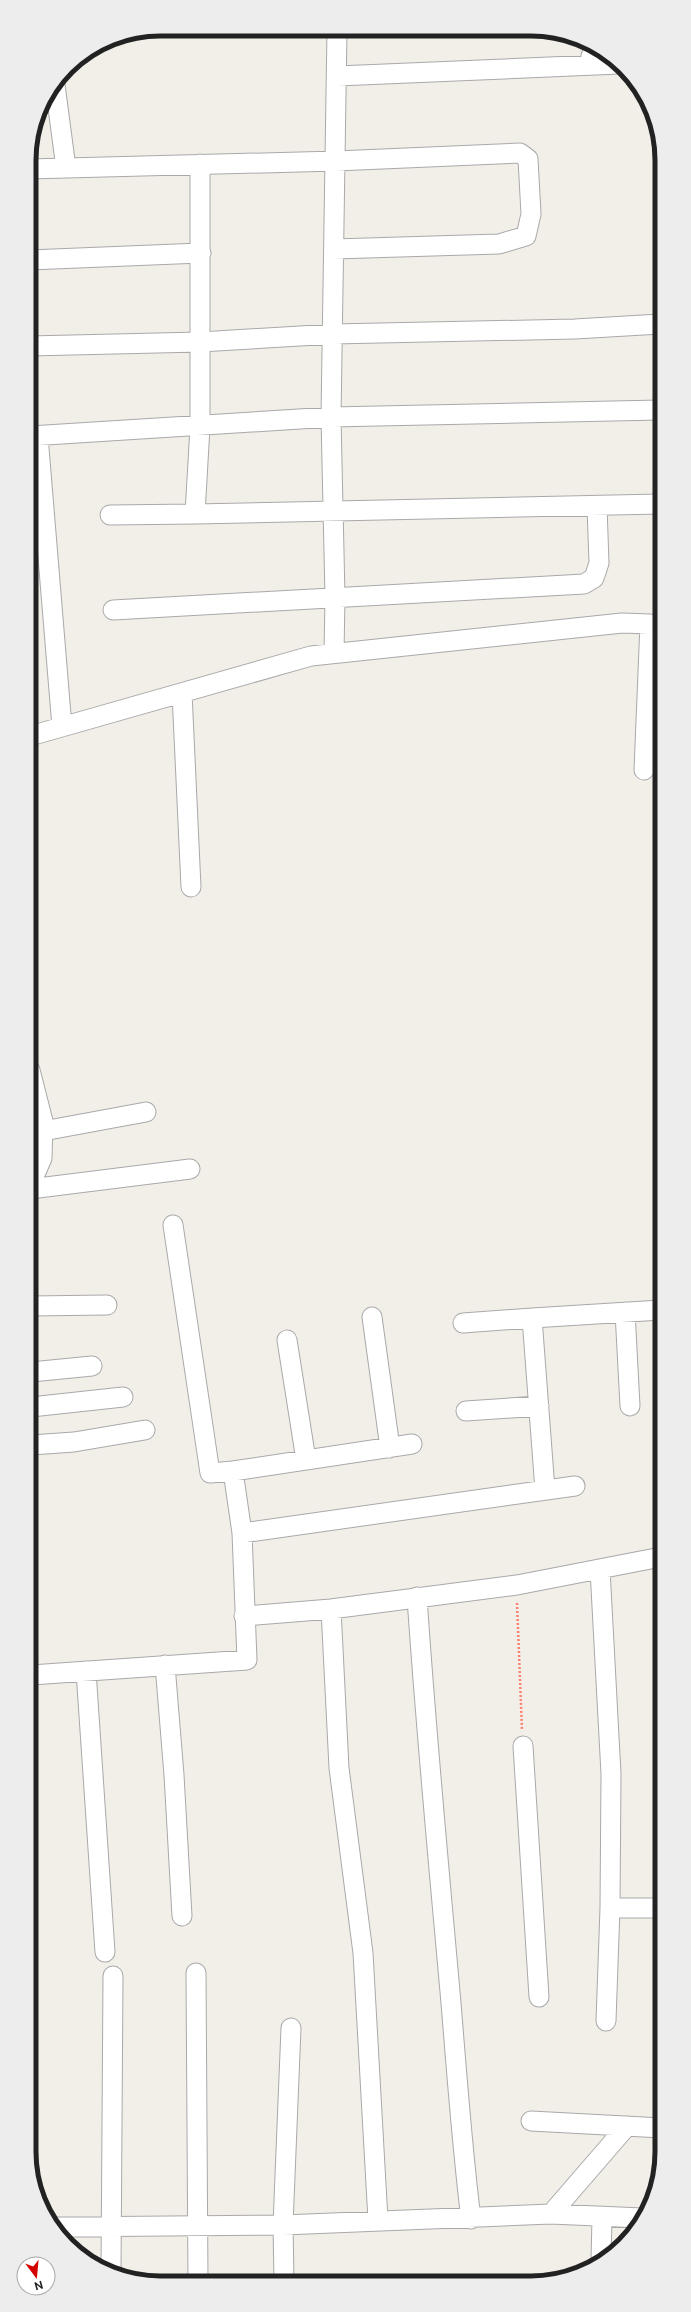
<svg xmlns="http://www.w3.org/2000/svg" width="691" height="2312" font-family="'Public Sans',sans-serif">
<rect width="100%" height="100%" fill="#f2efe9"/>
<g fill="none" stroke-linecap="round" stroke-linejoin="round">
<g stroke="#a9a9a9" stroke-width="21">
<path id="minor" d="M590,65l1,-9 7,-8
M337,76l282,-12
M55,85l11,83
M200,164v263l-5,87 465,-10
M29,169l307,-8 184,-8 8,6 3,55 -5,22 -27,8 -165,5
M29,260l172,-7
M29,346l171,-4 133,-8 242,-5 85,-5
M30,436l301,-19 329,-7
M38,436l24,291
M110,515l85,-1
M113,610l471,-26 10,-6 5,-15 -2,-57
M334,653l1,-56 -4,-180 6,-387
M182,693l9,194
M30,736l281,-80 311,-33 28,1 10,6
M644,770l6,-146
M30,1070l13,51 -1,37 -12,28
M43,1131l103,-19
M30,1189l160,-20
M173,1225l37,248 23,-2
M31,1306l76,-1
M625,1312l5,94
M372,1317l18,131
M463,1323l69,-5
M287,1340l19,120
M31,1372l61,-6
M31,1407l92,-10
M466,1411l73,-5
M31,1445l43,-3 71,-12
M545,1490l-13,-172 129,-8
M242,1533l-9,-62 179,-27
M600,1569l11,205 -1,134 -4,113
M417,1597c9,136 22,271 34,406 6,73 11,144 20,216
M244,1616l87,-7
M165,1665l9,110 8,141
M86,1671l19,281
M31,1675l216,-15 -5,-127 333,-47
M523,1746l16,251
M610,1908h51
M196,1973l2,308
M531,2121l131,7
M551,2214l76,-88
M378,2220l-15,-267 -24,-185 -8,-159 186,-24 144,-28
M54,2227l229,-2 268,-11 91,4
M601,2262l1,-45
M111,2272l2,-296
M284,2281l-1,-56 8,-197"/>
</g>
<path stroke="#fa8072" stroke-width="2.5" stroke-dasharray="2 2" stroke-linecap="butt" d="M517,1603l5,127"/>
<use href="#minor" stroke="#fff" stroke-width="19"/>
</g>
<path d="M0 0H691V2312H0ZM160 36H531A124 124 0 0 1 655 160V2152A124 124 0 0 1 531 2276H160A124 124 0 0 1 36 2152V160A124 124 0 0 1 160 36Z" fill="#ededed" fill-rule="evenodd"/>
<path fill="none" stroke="#222" stroke-width="5" d="M160 36H531A124 124 0 0 1 655 160V2152A124 124 0 0 1 531 2276H160A124 124 0 0 1 36 2152V160A124 124 0 0 1 160 36Z"/>
<g transform="translate(36 2276) rotate(164)"><circle r="19" fill="#ffffff" stroke="#a7a7a7"/>
<path d="M0-3L7 15L0 10L-7 15Z" fill="#d40000"/>
<text y="-6" font-size="11" font-weight="bold" text-anchor="middle" fill="#222222">N</text>
</g>
</svg>
